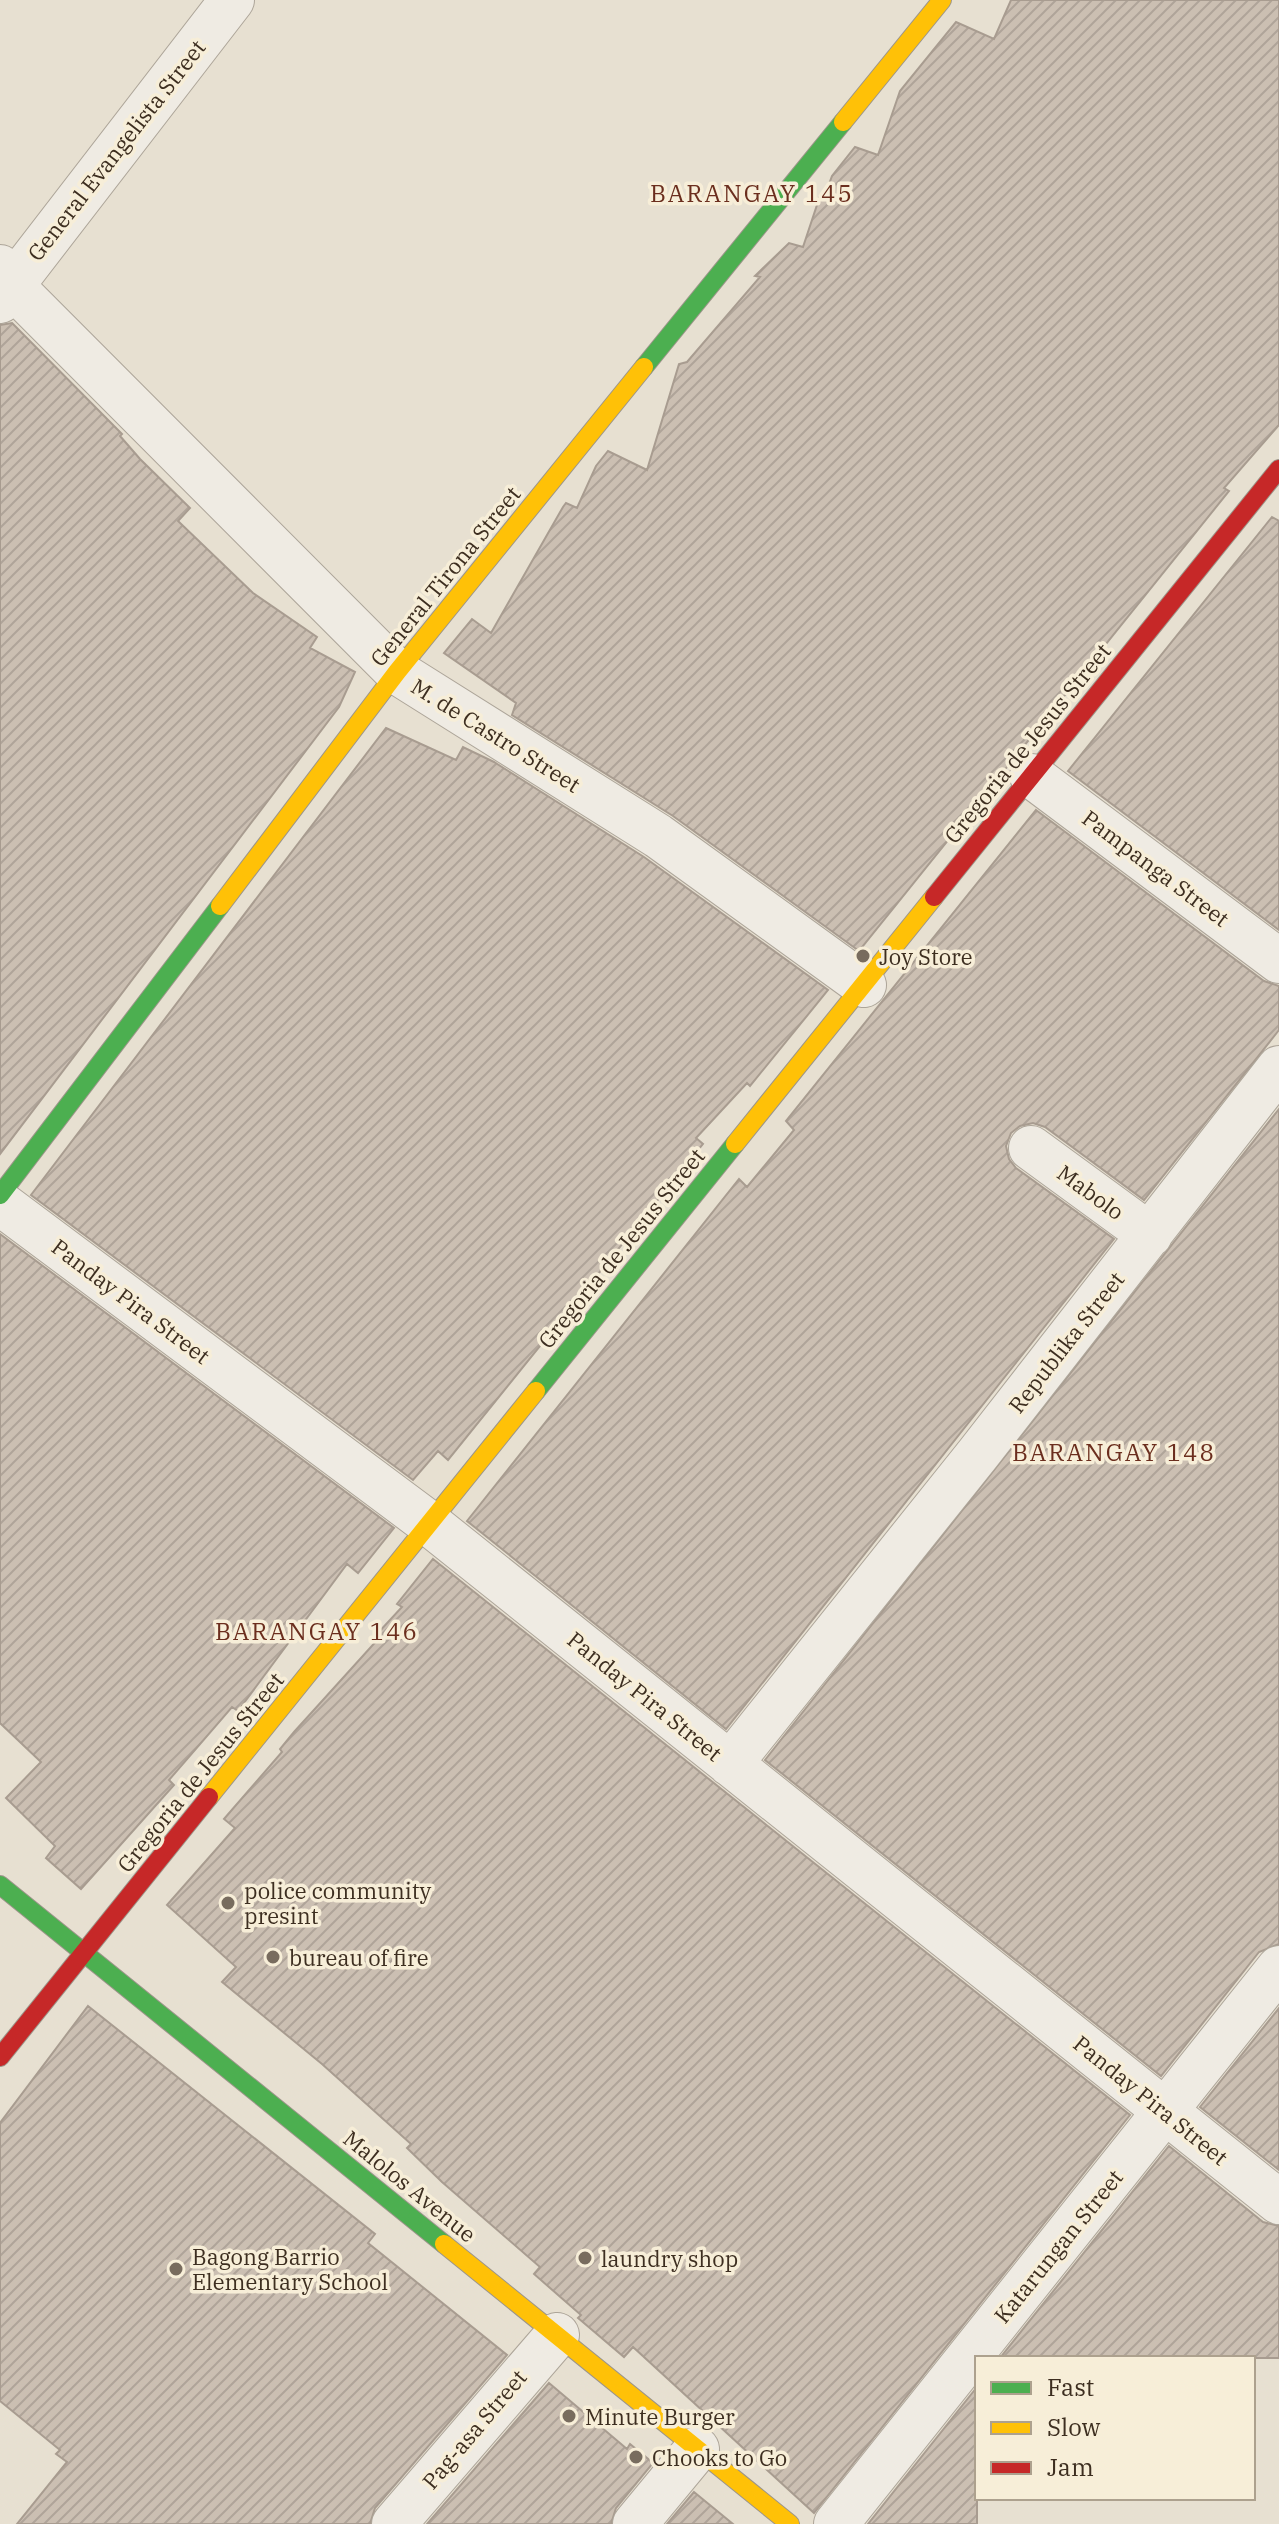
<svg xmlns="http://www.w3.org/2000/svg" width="1279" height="2524" font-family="'IBM Plex Serif',serif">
<defs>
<pattern id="building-hatch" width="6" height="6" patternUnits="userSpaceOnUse" patternTransform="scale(2)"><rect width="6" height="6" fill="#cbbfb2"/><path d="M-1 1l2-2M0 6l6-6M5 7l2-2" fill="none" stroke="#afa499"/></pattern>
</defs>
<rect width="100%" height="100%" fill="#e7e0d1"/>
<path fill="url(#building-hatch)" stroke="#a89c90" stroke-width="2" d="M1011,0h268v425l-55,63 5,3 -370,460 -186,-135 -161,-101 4,-12 -72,-50 28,-34 19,14 72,-126 3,-4 11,5 19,-42 12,-15 39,19 32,-106 8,-2 73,-85 -5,-1 34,-33 14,4 17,-51 4,2 8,-22 23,-29 23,8 22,-64 56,-69 38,17z
M12,323l110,111 -2,2 20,23 50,49 -12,13 75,72 64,44 -7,11 45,24 -16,35 -339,447v-829z
M1272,517l7,4v409l-211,-159z
M386,728l70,32 7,-13 31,15 150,95 184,133 -78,96 -3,-3 -51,55 7,6 -255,316 -10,-9 -25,29 -382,-285z
M1036,810l228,171 15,5v44l-135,170 -99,-73 -12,-4 -13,3 -9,7 -5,13 3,13 7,9 98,71 -388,490 -259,-208 272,-342 8,8 47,-57 -8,-9z
M1279,1109v835l-20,8 -98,124 -396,-316z
M0,1234l394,294 -36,45 -11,-9 -109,147 -6,-4 -63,73 5,5 -93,104 -35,-31 9,-12 -49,-48 35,-36 -41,-39z
M433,1559l697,556 -316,398 -181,-166 -9,10 -46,-39 3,-3 -47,-41 6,-7 -98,-85 -35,-34 4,-4 -89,-80 -100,-82 14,-15 -69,-62 68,-77 -11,-9 58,-67 -2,-3 14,-17 86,-95 -3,-3 25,-27 -5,-3z
M88,2006l287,228 -7,9 139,112 -132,153 -5,16h-353l50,-62 -11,-8 4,-4 -60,-49v-278z
M1279,2008v162l-79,-63z
M1169,2146l94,76 16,4v132h-279z
M549,2383l78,66 3,-5 23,19 -37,45 -5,16h-184z
M977,2387v137h-109z
M694,2492l39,32h-66z"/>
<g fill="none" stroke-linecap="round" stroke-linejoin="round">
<g stroke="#ada599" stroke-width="46">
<path id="street" d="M0,267l12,19 385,386 261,164 206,149
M0,301l232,-301
M1032,776l247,185
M1031,1148l119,87
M0,1203l430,321 849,678
M730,1764l248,-310 301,-386
M394,2524l163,-189
M635,2524l62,-75
M836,2524l443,-556"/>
</g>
<g stroke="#9c958a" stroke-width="20">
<path id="fast" d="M644,367l199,-245
M0,1195l220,-289
M536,1391l199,-247
M0,1885l444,359"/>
</g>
<g stroke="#9c958a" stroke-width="20">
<path id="slow" d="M843,122l99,-122
M220,906l177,-234 247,-305
M735,1144l199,-247
M209,1797l327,-406
M444,2244l346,280"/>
</g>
<g stroke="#9c958a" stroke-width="20">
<path id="jam" d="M934,897l345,-428
M0,2057l209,-260"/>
</g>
<use href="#street" stroke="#efebe3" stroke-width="44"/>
<use href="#fast" stroke="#4caf50" stroke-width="18"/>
<use href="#slow" stroke="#ffc107" stroke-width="18"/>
<use href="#jam" stroke="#c62828" stroke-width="18"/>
</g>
<g fill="#786c5e" stroke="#f7eed8" stroke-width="3">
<circle cx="863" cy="956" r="8"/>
<circle cx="228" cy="1903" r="8"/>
<circle cx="273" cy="1957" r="8"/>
<circle cx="585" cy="2258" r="8"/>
<circle cx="176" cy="2269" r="8"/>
<circle cx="569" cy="2416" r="8"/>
<circle cx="636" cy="2457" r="8"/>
</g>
<g text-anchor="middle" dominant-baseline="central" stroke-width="7" stroke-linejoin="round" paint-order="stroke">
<g font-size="22" fill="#3d2e20" stroke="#f7eed8">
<text transform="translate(116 150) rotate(-52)">General Evangelista Street</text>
<text transform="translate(445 576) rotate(-51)">General Tirona Street</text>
<text transform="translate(496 735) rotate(32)">M. de Castro Street</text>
<text transform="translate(1027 743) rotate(-51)">Gregoria de Jesus Street</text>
<text transform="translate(1156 868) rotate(37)">Pampanga Street</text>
<text transform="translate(1091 1192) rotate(36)">Mabolo</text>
<text transform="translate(621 1248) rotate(-51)">Gregoria de Jesus Street</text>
<text transform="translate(131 1301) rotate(37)">Panday Pira Street</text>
<text transform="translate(1066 1342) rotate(-52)">Republika Street</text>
<text transform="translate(645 1696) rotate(39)">Panday Pira Street</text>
<text transform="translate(200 1772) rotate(-51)">Gregoria de Jesus Street</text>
<text transform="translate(1151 2100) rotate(39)">Panday Pira Street</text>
<text transform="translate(410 2186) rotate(39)">Malolos Avenue</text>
<text transform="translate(1058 2246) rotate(-51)">Katarungan Street</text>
<text transform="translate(474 2429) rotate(-50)">Pag-asa Street</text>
</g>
<g font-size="22" fill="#3d2e20" stroke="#f7eed8" text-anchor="start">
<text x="879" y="956">Joy Store</text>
<text x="244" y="1890">police community<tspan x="244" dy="25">presint</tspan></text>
<text x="289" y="1957">bureau of fire</text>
<text x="192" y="2256">Bagong Barrio<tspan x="192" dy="25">Elementary School</tspan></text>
<text x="601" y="2258">laundry shop</text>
<text x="585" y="2416">Minute Burger</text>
<text x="652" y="2457">Chooks to Go</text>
</g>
<g font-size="24" letter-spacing="2" fill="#6b2e1e" stroke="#f7eed8">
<text x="752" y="193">BARANGAY 145</text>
<text x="1114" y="1452">BARANGAY 148</text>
<text x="317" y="1631">BARANGAY 146</text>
</g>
</g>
<rect x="975" y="2356" width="280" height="144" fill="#f7eed8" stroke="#ada18e" stroke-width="2"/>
<rect x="991" y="2382" width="40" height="12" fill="#4caf50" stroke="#ada18e" stroke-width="2"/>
<text x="1047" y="2396" font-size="24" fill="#3d2e20">Fast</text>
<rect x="991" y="2422" width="40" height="12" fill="#ffc107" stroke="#ada18e" stroke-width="2"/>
<text x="1047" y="2436" font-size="24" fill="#3d2e20">Slow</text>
<rect x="991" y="2462" width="40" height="12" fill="#c62828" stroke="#ada18e" stroke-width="2"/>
<text x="1047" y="2476" font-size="24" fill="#3d2e20">Jam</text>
</svg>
